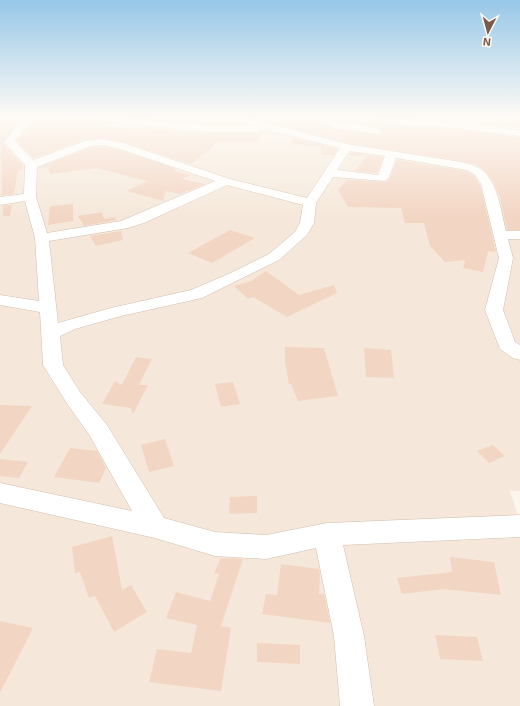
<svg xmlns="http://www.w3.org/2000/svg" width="520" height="706" font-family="'Exo 2',sans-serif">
<rect width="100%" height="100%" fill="#fdf6ec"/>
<path fill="#f5e8da" d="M0,118h419l6,4 55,4 30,32 10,13v320h-10l10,31v184h-520z"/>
<path fill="#f3d5c3" d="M0,118h22l-20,24 21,24v4l-5,1 -4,23 -12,1z
M36,118h23l1,2 46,5 -2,1 41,3 3,-1 60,6h49l5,-3 12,2h-11l-6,9h-39l-27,22 -68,-22 -23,-4 -16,2 -51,18 -16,-17z
M187,118l45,1 14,5h-38l-42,-3 2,-2 17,1z
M253,118h57l24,11 43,6 6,-3 -5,-5 -50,-9h40v5l4,1 84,5 64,8v93h-13l-7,-33 -7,-16 -10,-12 -8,-5 -14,-3 -114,-18z
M459,121l61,1v6z
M293,138l45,11 -4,6h-13v-9l-30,-2z
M91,147h9l17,2 59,20 -3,2 18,4 -9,4 23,5 -25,10 -14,-3 -3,10 -36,-10 20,-10 -50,-13 -47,6 -2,-7 -10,1z
M350,153l33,4 -6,16 -22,-2 12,-15 -19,-1z
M397,160l69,11 8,5 6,9 16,67 -8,-1 -5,21 -20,-4 2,-8 -20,2 -15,-16 -6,-23h-19l-4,-15 -53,-1 -10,-17 9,-10 39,2 4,-4z
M73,204v17l-25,4 2,-19z
M12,205l-2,11h-7v-10z
M102,212l2,7 11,-2 1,3 -32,6 -6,-10z
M230,230l25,8 -43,25 -24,-10z
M121,231l2,9 -27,6 -6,-10z
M266,271l33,24 35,-10 3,8 -50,24 -34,-20 -5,2 -14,-13 17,-5z
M285,347l39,1 14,48 -40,5 -7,-17h-2l-4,-22z
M364,348l27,2 3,28 -28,-1z
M136,357l16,2 -13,26h9l-15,29 -2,-6 -29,-4 13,-23 7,4z
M233,382l7,22 -19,3 -6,-23z
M0,405l32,1 -32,48z
M165,439l9,27 -25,6 -8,-27z
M493,445l12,11 -16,7 -12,-12z
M70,448l27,3 9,17 -7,15 -45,-6z
M0,459l28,3 -9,16 -19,-2z
M257,496v17l-28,1 1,-17z
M112,536l10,54 9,-5 16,27 -33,20 -19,-36 -6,2 -9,-26 -5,1 -3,-26z
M450,557l44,5 7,33 -57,-6 -42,5 -5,-16 55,-6z
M221,558l22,1 -22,67 10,2 -10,63 -72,-9 8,-33 34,4 6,-28 -31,-7 10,-26 34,9 9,-27 -5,-1z
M281,564l38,5 1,8 -1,17h5l6,29 -68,-9 4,-20 11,1z
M0,621l33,7 -33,65z
M435,635l42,2 6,24 -43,-2z
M257,643l43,2v19l-43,-2z"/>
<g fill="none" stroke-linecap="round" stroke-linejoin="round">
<g stroke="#d1beb0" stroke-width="1">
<path id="street" d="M24,118h10l-19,23 18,19 52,-19 15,-2 23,4 107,36 77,19 33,-50 -78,-19 -5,3h-49l-112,-11 -5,-3h32l85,8h46l-21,-8h14l100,26 114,18c7,2 14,3 21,8 16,12 19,42 24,61h14v8h-12l5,19 -10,52 12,32 5,3v15l-7,-2 -13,-9 -15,-39 14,-52 -18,-74 -6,-9 -8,-5 -71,-12 -7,19 -4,4 -52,-4 -17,26 -2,20 -7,12 -28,25 -77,38 -81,18 -46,13 -15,7 3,29 17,27 27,33 57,93 51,14 51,3 61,-12 193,-8v22l-177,8 21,91 10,70h-34l-6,-70 -18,-88 -50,11 -51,-3 -60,-18 -155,-35v-20l132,28 -42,-75 -24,-34 -23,-37 -3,-53 -40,-7v-10l39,6 -4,-63 -10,-37 -25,4v-8l24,-3 1,-29 -21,-23zM100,145l17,3 98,33 -94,40 -74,12 -11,-36 1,-30 54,-21zM349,151l36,5 -7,19 -41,-5zM227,185l76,20 -3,18 -5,9 -26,22 -36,18 -42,18 -80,18 -53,15 -9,-82 79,-13 16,-5z
M311,118h13l12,4 41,6 5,3 -5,3 -43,-6z
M369,118l87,4 64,8v6l-64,-8 -84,-5 -3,-1z"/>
</g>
<use href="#street" fill="#fff" fill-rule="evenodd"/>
</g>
<linearGradient id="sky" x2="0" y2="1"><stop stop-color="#97c7e8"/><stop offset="0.54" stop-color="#fefbf6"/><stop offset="1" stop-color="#fefbf6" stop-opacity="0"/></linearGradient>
<rect width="520" height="217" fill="url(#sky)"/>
<g transform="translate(488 32) rotate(186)" stroke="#fffaf3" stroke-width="3" paint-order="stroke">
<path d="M0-3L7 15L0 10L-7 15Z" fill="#7a5c4d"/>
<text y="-6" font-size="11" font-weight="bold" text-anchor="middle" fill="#7a5c4d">N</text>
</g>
</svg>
